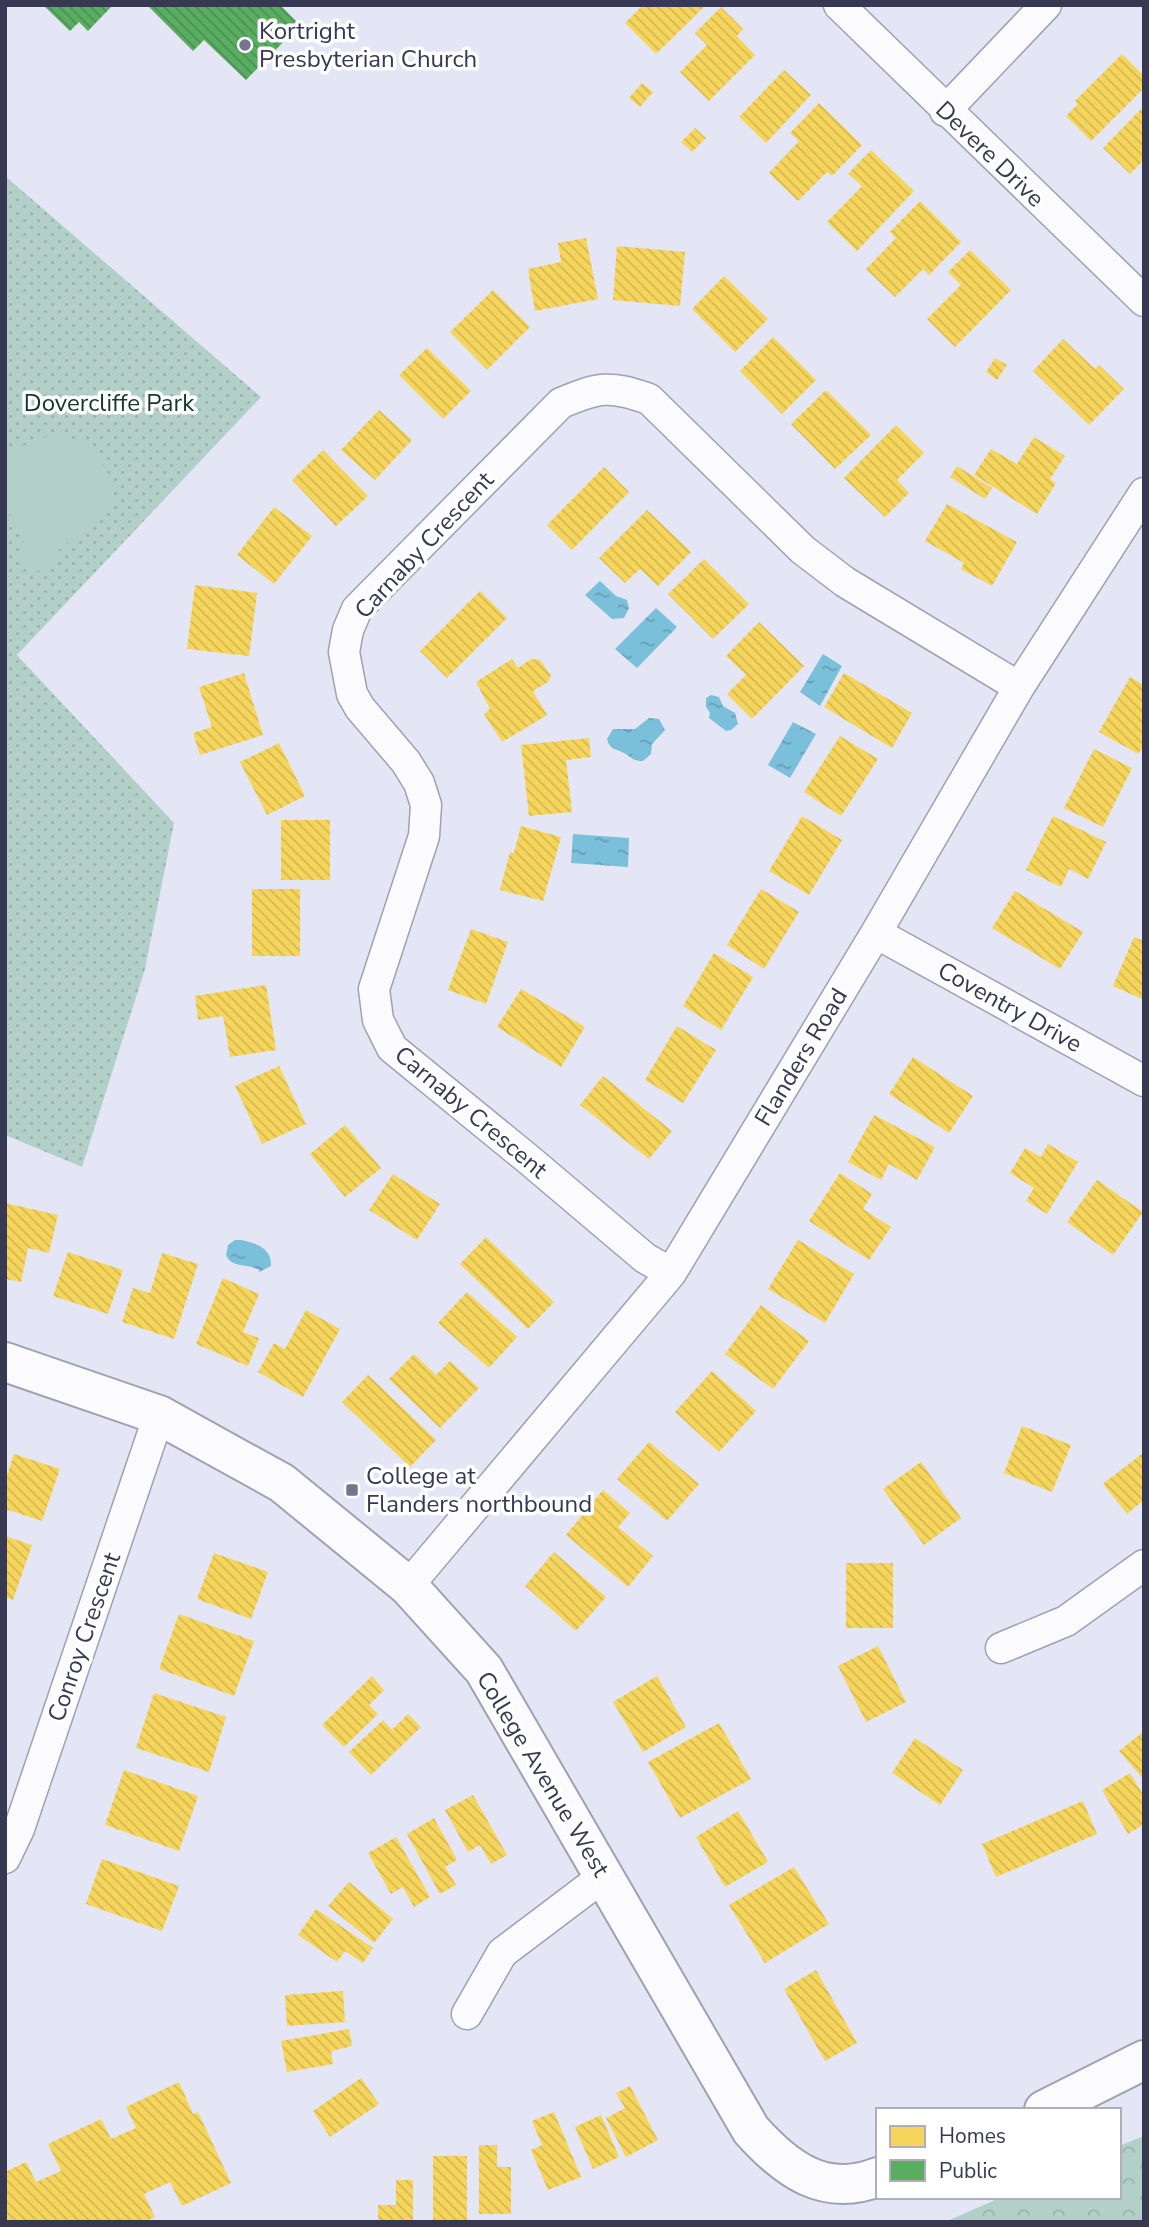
<svg xmlns="http://www.w3.org/2000/svg" width="1149" height="2227" font-family="'Nunito Sans',sans-serif">
<defs>
<pattern id="grass-dots" width="8" height="8" patternUnits="userSpaceOnUse" patternTransform="scale(1.75)"><rect width="8" height="8" fill="#b2d0c8"/><path d="M2 2h.1M6 6h.1" fill="none" stroke="#9ab3ae" stroke-width="1.8" stroke-linecap="round"/></pattern>
<pattern id="forest-crowns" width="20" height="18" patternUnits="userSpaceOnUse" patternTransform="scale(1.75)"><rect width="20" height="18" fill="#b2d0c8"/><path d="M2 6a3 3 0 1 1 6 0M12 15a3 3 0 1 1 6 0" fill="none" stroke="#9ab3ae"/></pattern>
<pattern id="water-ripples" width="26" height="14" patternUnits="userSpaceOnUse" patternTransform="scale(1.75)"><rect width="26" height="14" fill="#7bc0db"/><path d="M2 4q2-2 4 0t4 0M15 11q2-2 4 0t4 0" fill="none" stroke="#669db4"/></pattern>
<pattern id="homes-back-hatch" width="6" height="6" patternUnits="userSpaceOnUse" patternTransform="scale(1.75)"><rect width="6" height="6" fill="#f6d55c"/><path d="M-1 5l2 2M0 0l6 6M5-1l2 2" fill="none" stroke="#d4b852"/></pattern>
<pattern id="public-back-hatch" width="6" height="6" patternUnits="userSpaceOnUse" patternTransform="scale(1.75)"><rect width="6" height="6" fill="#5aae61"/><path d="M-1 5l2 2M0 0l6 6M5-1l2 2" fill="none" stroke="#4b8f53"/></pattern>
</defs>
<rect width="100%" height="100%" fill="#e4e6f5"/>
<path fill="url(#grass-dots)" d="M5,176l256,221 -244,258 157,168 -29,146 -63,198 -77,-32z"/>
<path fill="url(#forest-crowns)" d="M1144,2136v86h-199l57,-25h117v-51z"/>
<path fill="#b2d0c8" d="M56,433l30,10 22,30 5,34 -56,44v13l-12,9 -15,-5 -11,-14 6,-16 -20,-32v-45l9,-11z"/>
<path fill="url(#water-ripples)" d="M600,581l16,15 11,4 2,8 -5,10 -12,1 -27,-24z
M656,608l21,19 -40,41 -22,-19z
M823,654l19,12 -22,40 -20,-14z
M711,695l8,2 4,9 12,7 3,11 -7,6 -5,1 -17,-13 1,-5 -4,-6v-9z
M649,718l10,1 6,11 -13,14 -1,10 -8,7c-9,0 -10,-2 -17,-7 -9,-6 -15,-2 -19,-15l6,-10h22z
M793,722l23,12 -26,44 -22,-13z
M573,834l56,4 -1,29 -57,-4z
M241,1240c15,3 31,8 30,26l-12,6v-2c-13,-7 -28,-2 -33,-15l2,-10 7,-5z"/>
<path fill="url(#homes-back-hatch)" d="M643,5h63l-50,49 -31,-31z
M721,7l22,22 -6,7 18,19 -46,46 -29,-29 27,-27 -12,-12z
M1122,54l22,22v12l-53,53 -25,-25 12,-12 -3,-3z
M784,70l27,25 -45,48 -27,-26z
M642,83l11,9 -13,15 -11,-9z
M819,103l43,42 -30,31 -5,-4 -29,29 -29,-28 30,-32 -9,-8z
M1144,106v54l-14,14 -27,-26z
M695,128l11,10 -14,14 -11,-10z
M871,150l43,41 -57,60 -30,-29 35,-36 -14,-12z
M920,201l41,41 -32,33 -6,-6 -28,28 -29,-28 30,-31 -6,-6z
M586,238l12,61 -63,12 -7,-42 33,-7 -3,-19z
M617,246l68,6 -5,54 -67,-6z
M970,250l41,40 -56,57 -28,-28 34,-34 -13,-13z
M724,276l44,43 -33,33 -43,-43z
M493,290l37,37 -43,43 -37,-38z
M773,337l43,43 -34,34 -42,-43z
M1063,339l32,30 4,-4 25,24 -35,36 -56,-54z
M427,348l44,43 -28,28 -44,-44z
M995,358l12,7 -10,15 -11,-8z
M826,390l45,45 -36,34 -44,-45z
M379,410l33,30 -37,40 -34,-30z
M896,425l28,28 -27,27 12,13 -24,24 -41,-39z
M1034,437l31,19 -15,23 6,4 -19,31 -63,-39 17,-26 26,15z
M323,450l45,46 -32,30 -44,-46z
M957,466l35,22 -7,11 -35,-22z
M604,467l25,25 -57,58 -25,-25z
M947,504l70,38 -25,44 -31,-17 3,-6 -39,-22z
M274,507l38,29 -38,48 -37,-29z
M647,510l44,42 -33,34 -18,-17 -15,14 -26,-25z
M704,559l45,45 -36,35 -45,-45z
M195,585l62,8 -8,63 -62,-7z
M480,591l27,27 -60,60 -27,-27z
M759,622l45,44 -52,53 -25,-25 19,-19 -20,-19z
M512,659l6,9 13,-9 9,1 11,15 -3,7 -15,9 14,24 -45,27 -18,-28 6,-5 -14,-27z
M244,673l19,62 -63,20 -7,-22 19,-6 -13,-40z
M844,673l68,40 -20,35 -68,-41z
M1130,677l14,8v60l-6,9 -39,-22z
M840,736l38,23 -37,57 -37,-24z
M589,738l2,19 -25,3 6,52 -43,4 -8,-71z
M279,743l26,53 -38,19 -27,-53z
M1094,749l38,19 -29,59 -39,-19z
M802,816l40,24 -33,55 -40,-24z
M1053,816l53,26 -18,37 -19,-10 -8,18 -35,-17z
M281,820h49v60h-49z
M521,826l40,11 -18,64 -43,-11 10,-38 4,1z
M252,889h48v67h-48z
M761,889l38,23 -35,57 -37,-24z
M1015,891l68,41 -23,37 -68,-41z
M471,929l37,13 -22,62 -38,-14z
M1134,937l10,4v59l-31,-14z
M714,953l39,24 -32,53 -38,-24z
M266,985l10,65 -46,7 -7,-41 -25,4 -3,-24z
M521,989l64,38 -24,40 -64,-40z
M677,1026l39,24 -33,53 -38,-23z
M913,1057l60,39 -24,37 -60,-39z
M279,1066l27,58 -44,20 -27,-58z
M603,1076l69,55 -23,28 -69,-54z
M874,1115l61,32 -18,33 -28,-16 -8,16 -33,-18z
M345,1125l36,43 -36,29 -35,-43z
M1048,1144l30,18 -31,52 -21,-13 8,-13 -24,-15 15,-25 16,9z
M840,1173l32,21 -9,15 28,18 -22,33 -60,-39z
M393,1174l47,30 -23,36 -48,-30z
M1097,1180l46,32 -30,43 -46,-33z
M5,1203l53,12 -9,38 -21,-5 -7,34 -16,-3z
M486,1237l68,65 -26,27 -68,-65z
M798,1240l56,34 -29,49 -57,-34z
M68,1252l55,18 -15,44 -55,-18z
M162,1253l36,11 -24,75 -52,-17 11,-34 17,5z
M223,1278l36,16 -16,38 16,6 -11,28 -52,-22z
M467,1292l50,45 -28,31 -51,-45z
M761,1305l48,36 -36,48 -48,-35z
M306,1310l34,19 -37,68 -45,-25 16,-29 11,6z
M414,1354l22,21 14,-14 29,27 -39,40 -51,-49z
M712,1371l44,40 -37,41 -44,-40z
M368,1375l68,65 -26,27 -68,-65z
M1022,1426l49,19 -19,47 -48,-19z
M649,1442l50,42 -32,37 -50,-42z
M1144,1452v48l-17,14 -24,-30z
M14,1454l46,15 -18,52 -37,-12v-28z
M921,1462l40,56 -37,27 -41,-56z
M603,1490l27,23 -12,14 35,29 -25,31 -62,-52z
M5,1536l27,9 -19,55 -8,-3z
M554,1552l52,45 -30,34 -51,-45z
M214,1553l54,19 -17,47 -54,-20z
M846,1563h47v65h-47z
M179,1614l75,27 -20,55 -75,-27z
M878,1646l28,56 -40,20 -28,-56z
M372,1676l12,14 -15,15 9,9 -34,33 -22,-22z
M657,1676l29,51 -43,25 -30,-50z
M154,1693l72,24 -17,55 -73,-24z
M408,1714l13,13 -50,48 -22,-23 34,-32 9,10z
M719,1723l32,56 -71,39 -32,-56z
M1144,1731v49l-25,-29z
M915,1738l48,32 -23,35 -48,-32z
M124,1770l74,26 -19,55 -74,-26z
M1130,1773l14,23v28l-16,10 -26,-44z
M473,1795l34,60 -16,9 -11,-19 -12,7 -23,-42z
M1083,1801l14,33 -101,43 -14,-33z
M738,1811l30,51 -43,25 -29,-50z
M434,1818l23,42 -12,7 11,18 -16,9 -33,-60z
M396,1837l34,60 -16,10 -11,-20 -12,7 -23,-41z
M102,1859l77,27 -17,45 -76,-27z
M794,1867l35,57 -64,39 -36,-58z
M349,1882l44,37 -19,24 -46,-37z
M316,1909l57,39 -10,15 -18,-12 -8,11 -39,-27z
M816,1970l41,73 -32,18 -41,-72z
M343,1991l2,31 -58,4 -2,-31z
M349,2029l3,17 -21,5 2,13 -46,8 -6,-31z
M361,2078l18,26 -49,33 -17,-26z
M179,2082l14,32 5,-2 33,71 -49,23 -12,-24 -26,12 11,23 -11,5h-139v-50l21,-10 10,20 25,-11 -13,-27 53,-25 10,20 25,-11 -10,-21z
M630,2086l28,54 -32,17 -20,-39 19,-10 -9,-15z
M554,2112l27,65 -33,13 -17,-40 11,-5 -10,-24z
M601,2115l18,42 -26,12 -18,-42z
M479,2145h18v22h14v47h-32z
M433,2156h34v66h-34z
M396,2180h17v42h-35v-17h18z"/>
<path fill="url(#public-back-hatch)" d="M43,5h70l-25,26 -9,-9 -9,9z
M147,5h133l20,20 -54,55 -42,-40 -11,11z"/>
<g fill="none" stroke-linecap="round" stroke-linejoin="round">
<g stroke="#9fa0b1" stroke-width="33">
<path id="street" d="M839,5l305,296
M945,111l101,-106
M876,933l268,148
M671,1273l-26,-15 -117,-99 -136,-111 -14,-28 -4,-31 50,-153 2,-31 -7,-22 -13,-21 -46,-54 -8,-14 -8,-42 4,-22 9,-21 204,-206c38,-16 48,-18 88,-4l154,151 42,32 174,105
M408,1586l263,-313 205,-340 143,-246 125,-194
M1001,1648l65,-27 78,-56
M5,1858l14,-29 140,-414
M467,2014l35,-61 102,-77"/>
</g>
<g stroke="#9fa0b1" stroke-width="42">
<path id="secondary" d="M5,1362l154,53 123,68 126,103 76,84 267,460c35,39 73,68 127,47
M1044,2110l100,-50"/>
</g>
<use href="#street" stroke="#fbfbfe" stroke-width="30"/>
<use href="#secondary" stroke="#fbfbfe" stroke-width="38"/>
</g>
<g fill="#74758b" stroke="#fff" stroke-width="2.5">
<circle cx="245" cy="45" r="7"/>
<rect x="345" y="1483" width="14" height="14" rx="3.5"/>
</g>
<g text-anchor="middle" dominant-baseline="central" stroke-width="7" stroke-linejoin="round" paint-order="stroke">
<g font-size="24" fill="#373852" stroke="#fff" text-anchor="start">
<text x="259" y="31">Kortright<tspan x="259" dy="28">Presbyterian Church</tspan></text>
<text x="366" y="1476">College at<tspan x="366" dy="28">Flanders northbound</tspan></text>
</g>
<g font-size="24" fill="#373852" stroke="#fff">
<text transform="translate(990 154) rotate(44)">Devere Drive</text>
<text transform="translate(424 545) rotate(-47)">Carnaby Crescent</text>
<text transform="translate(1010 1007) rotate(29)">Coventry Drive</text>
<text transform="translate(801 1057) rotate(-59)">Flanders Road</text>
<text transform="translate(471 1112) rotate(40)">Carnaby Crescent</text>
<text transform="translate(84 1637) rotate(-71)">Conroy Crescent</text>
<text transform="translate(543 1774) rotate(59)">College Avenue West</text>
</g>
<g font-size="24" fill="#123828" stroke="#fff">
<text x="109" y="403">Dovercliffe Park</text>
</g>
</g>
<rect width="1149" height="2227" fill="none" stroke="#373852" stroke-width="14"/>
<rect x="876" y="2108" width="245" height="91" fill="#ffffff" stroke="#afafba" stroke-width="2"/>
<rect x="890" y="2126" width="35" height="21" fill="#f6d55c" stroke="#afafba" stroke-width="2"/>
<text x="939" y="2143" font-size="21" fill="#373852">Homes</text>
<rect x="890" y="2160" width="35" height="21" fill="#5aae61" stroke="#afafba" stroke-width="2"/>
<text x="939" y="2178" font-size="21" fill="#373852">Public</text>
</svg>
